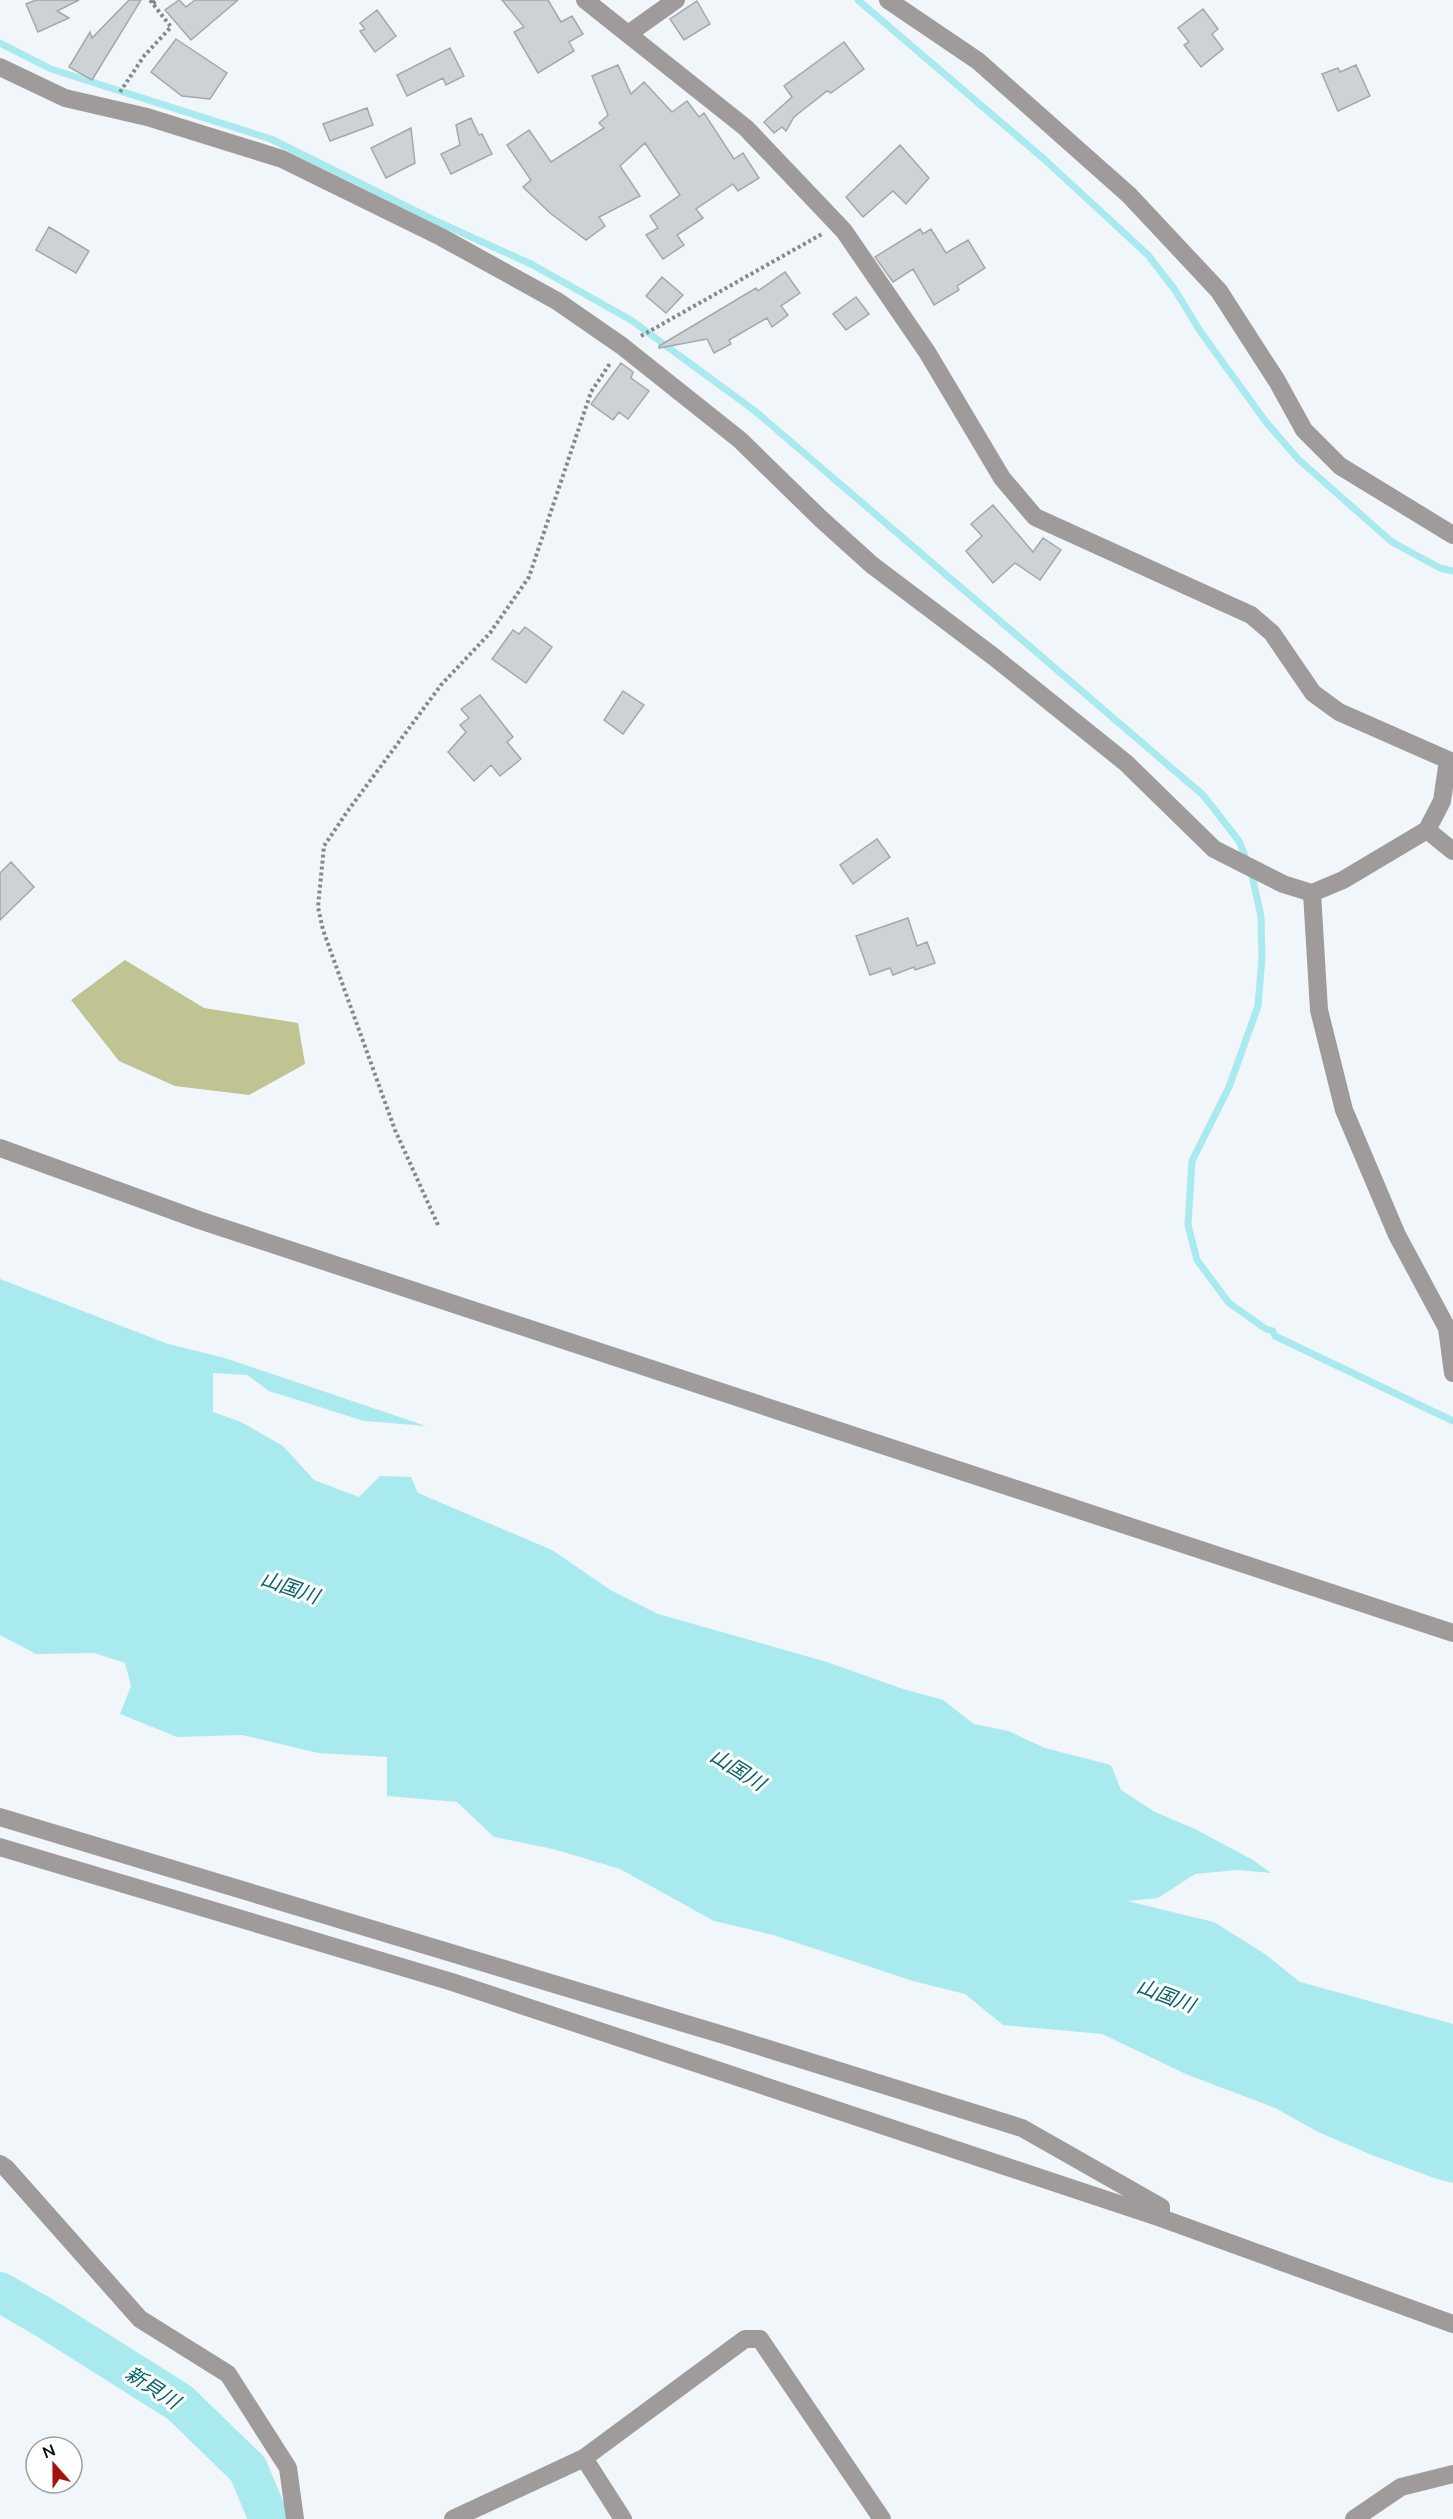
<svg xmlns="http://www.w3.org/2000/svg" width="1453" height="2519" font-family="Mulish,'Noto Sans JP',sans-serif">
<rect width="100%" height="100%" fill="#f1f6fb"/>
<path fill="#c0c392" d="M125,960l79,48 94,15 7,41 -56,31 -74,-9 -56,-25 -48,-61z"/>
<path fill="#a9eaef" d="M0,1279l168,65 57,14 201,68 -62,-5 -95,-30 -22,-16 -34,-2v39l28,10 42,24 31,34 45,17 21,-21 31,1 7,16 134,57 60,41 46,23 169,48 76,27 40,11 31,24 34,7 37,17 66,17 10,25 34,22 40,17 58,31 18,13 -34,-3 -42,4 -37,24 -31,3 87,21 51,32 35,28 153,42v159l-16,-4 -65,-24 -54,-23 -43,-24 -87,-33 -86,-41 -99,-9 -38,-31 -52,-13 -140,-46 -59,-14 -94,-52 -67,-20 -59,-12 -37,-35 -70,-6v-39l-69,-4 -76,-18 -65,2 -57,-23 11,-28 -6,-23 -31,-10 -58,1 -36,-19z"/>
<g fill="none" stroke-linecap="round" stroke-linejoin="round">
<path stroke="#a9eaef" stroke-width="7" d="M858,0l186,159 104,96 27,35 25,41 66,91 32,37 94,83 48,26 13,3
M0,43l51,26 220,70 165,82 95,43 100,56 124,91 448,384 36,46 8,20
M1251,871l10,45 1,43 -4,47 -29,81 -37,74 -4,64 9,35 32,43 37,26 7,2 2,5 178,85"/>
<path stroke="#a9eaef" stroke-width="40" d="M0,2292l50,29 130,82 68,66 21,50"/>
</g>
<path fill="#ccd2d6" stroke="#a3a8ac" stroke-width="1.5" d="M36,0h43l-22,11 12,7 -31,14 -12,-28z
M129,0h12l-49,80 -23,-13 21,-35 2,6z
M179,0l7,7 9,-7h43l-47,40 -26,-30z
M502,0h46l13,22 11,-6 11,18 -14,8 5,9 -36,22 -24,-41 10,-5z
M697,1l13,23 -26,16 -14,-21z
M1203,9l15,20 -6,5 11,15 -22,18 -17,-22 5,-3 -11,-14z
M377,10l19,26 -21,16 -15,-21 5,-2 -5,-6z
M176,39l51,34 -17,26 -28,-3 -31,-24z
M844,42l20,27 -33,24 -4,-2 -33,26 -8,14 -4,-4 -8,6 -10,-11 28,-25 -8,-11z
M450,48l14,28 -18,9 -3,-7 -36,18 -10,-21z
M618,65l13,29 13,-12 28,30 15,-11 12,16 5,-4 30,46 9,-6 16,25 -21,13 -5,-7 -37,25 7,9 -26,17 7,10 -21,14 -17,-24 12,-7 -8,-12 30,-21 -35,-52 -25,23 20,30 -41,21 6,9 -19,14 -36,-27 -27,-26 8,-7 -24,-35 22,-15 22,32 53,-34 -5,-5 9,-8 -16,-39z
M1356,65l14,31 -32,15 -16,-37 16,-6 2,4z
M367,108l6,17 -43,16 -7,-17z
M471,118l8,17 3,-1 10,20 -41,20 -10,-20 19,-9 -4,-20z
M411,128l4,35 -29,15 -15,-30z
M900,145l29,33 -23,26 -13,-13 -30,26 -17,-20z
M49,227l40,24 -13,22 -40,-23z
M920,229l3,5 8,-5 15,24 22,-13 17,28 -28,18 2,4 -25,15 -21,-36 -20,13 -18,-25z
M785,272l15,21 -19,13 7,9 -16,12 -5,-9 -38,22 2,4 -17,9 -7,-14 -48,9v-2l97,-58 2,3z
M662,277l21,18 -17,18 -20,-17z
M856,297l13,17 -23,16 -13,-16z
M621,363l12,9 -2,6 18,13 -21,28 -9,-7 -6,8 -22,-16z
M993,505l40,47 10,-14 18,12 -21,30 -25,-17 -22,20 -27,-32 16,-15 -11,-12z
M525,627l27,20 -26,36 -34,-24 21,-29 6,4z
M623,691l21,14 -21,29 -19,-14z
M480,695l33,42 -6,5 14,17 -21,17 -9,-11 -17,16 -26,-29 18,-20 -6,-7 9,-7 -8,-9z
M877,839l13,18 -37,27 -13,-19z
M11,862l23,25 -34,33v-47z
M908,918l9,28 10,-4 8,21 -20,7 -1,-3 -21,8 -3,-7 -20,7 -14,-39z"/>
<g fill="none" stroke-linecap="round" stroke-linejoin="round">
<path stroke="#85898d" stroke-width="4" stroke-dasharray="3 3" stroke-linecap="butt" d="M153,3l5,-3
M120,92l24,-36 27,-29 -21,-27
M641,336l181,-102
M438,1225l-43,-95 -72,-200 -5,-23 6,-61 23,-34 94,-127 49,-52 39,-56 62,-185 20,-30"/>
<path stroke="#9f9b9b" stroke-width="18" d="M888,0l90,61 151,134 90,96 58,90 27,49 36,36 113,69
M628,34l48,-34
M0,67l65,31 82,19 135,42 159,78 116,64 65,45 118,94 81,79 51,46 122,92 132,106 88,86 69,35 29,9 31,-13 84,-50 15,-29 6,-41 -109,-48 -26,-19 -41,-60 -21,-18 -216,-98 -33,-39 -75,-126 -83,-121 -98,-103 -161,-128
M1427,830l26,21
M1312,893l7,117 25,100 53,125 50,93 6,45
M0,1148l199,72 1254,413
M0,1817l730,220 292,91 139,79v11l292,106
M0,1847l452,135 709,236
M0,2164l6,4 134,151 88,55 60,94 7,51
M584,2458l39,61
M453,2519l131,-61 161,-119h15l122,180
M1354,2519l47,-32 52,-13"/>
</g>
<g text-anchor="middle" dominant-baseline="central" stroke-width="6" stroke-linejoin="round" paint-order="stroke">
<g font-size="20" font-style="italic" fill="#046268" stroke="#fff">
<text transform="translate(290 1587) rotate(19)">山国川</text>
<text transform="translate(738 1769) rotate(32)">山国川</text>
<text transform="translate(1166 1995) rotate(21)">山国川</text>
<text transform="translate(153 2387) rotate(33)">新貝川</text>
</g>
</g>
<g transform="translate(54 2465) rotate(339)"><circle r="28" fill="#ffffff" stroke="#9d9e9f" stroke-width="1.5"/>
<path d="M0-4.5L10 22L0 15L-10 22Z" fill="#a51109"/>
<text y="-9" font-size="16" font-weight="bold" text-anchor="middle" fill="#0a0c0e">N</text>
</g>
</svg>
